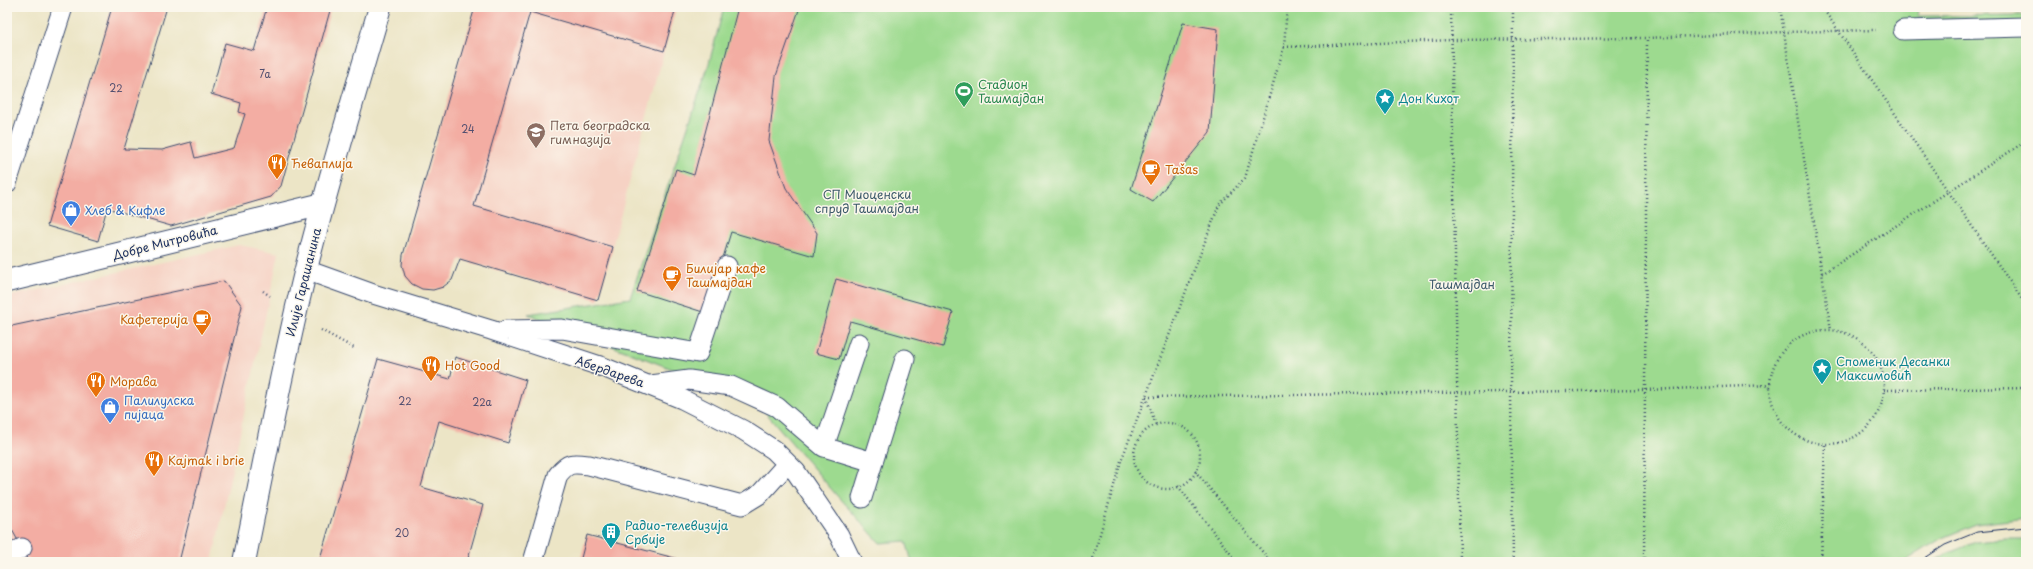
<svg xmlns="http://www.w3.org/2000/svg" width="2033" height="569" font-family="'Playpen Sans',sans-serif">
<rect width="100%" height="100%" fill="#fbf7ec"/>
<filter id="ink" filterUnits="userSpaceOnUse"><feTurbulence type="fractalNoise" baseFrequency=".025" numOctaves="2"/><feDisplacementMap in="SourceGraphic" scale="8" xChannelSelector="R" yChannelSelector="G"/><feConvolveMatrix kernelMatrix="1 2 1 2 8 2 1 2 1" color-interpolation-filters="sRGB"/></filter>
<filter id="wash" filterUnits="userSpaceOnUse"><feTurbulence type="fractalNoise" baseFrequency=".012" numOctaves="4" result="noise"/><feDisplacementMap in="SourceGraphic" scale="16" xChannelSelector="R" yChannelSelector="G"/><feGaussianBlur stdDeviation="0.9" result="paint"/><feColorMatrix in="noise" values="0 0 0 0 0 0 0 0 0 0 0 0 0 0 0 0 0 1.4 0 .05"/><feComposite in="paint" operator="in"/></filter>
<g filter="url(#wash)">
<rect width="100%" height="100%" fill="#ece5c6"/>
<path fill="#f6d2c4" d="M475,7h201l-78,293 -138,-41 -8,21 -9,7 -10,3 -11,-1 -10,-5z
M239,245l40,8 -67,309h-205v-265z"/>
<path fill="#9dda8f" stroke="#5c8476" d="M724,7h1193l1,9 108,-1v503l-50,6 -34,14 -38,24h-992l-6,-21 -26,2 -42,-46 -82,-96 -228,-87 102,-16 78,-231z
M2005,539h21v23h-93l13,-8 30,-12z"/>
<g id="blocks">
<path fill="#f3ada3" d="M112,7h55l-43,142 38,1 29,-8 4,16 39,-10 11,-34 -6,-2 2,-9 -30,-9 14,-51 29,8 13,-44h64l-50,179 -10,11 -100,29 -64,-18 -9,33 -51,-15z
M475,7h201l-12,44 -134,-39 -56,194 139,41 -15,53 -138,-41 -8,21 -9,7 -10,3 -11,-1 -10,-5 -7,-8 -3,-11 1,-10z
M738,7h62l-24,69 -7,65 17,47 31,45 -3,23 -83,-24 -25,81 -69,-22 39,-122 18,6z
M1924,7h12v1l-12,1z
M1183,23l35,6 -8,103 -57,70 -22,-13z
M836,279l117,33 -10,35 -93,-26 -11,38 -23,-6z
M224,281l18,25 -63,256h-149l-23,-41v-194z
M455,357l71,23 -18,63 -69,-22 -18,66 62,18 -16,57h-58l-10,-3v3h-80l59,-203 72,20z
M587,535l99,26v1h-106z"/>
</g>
</g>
<g filter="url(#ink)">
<use href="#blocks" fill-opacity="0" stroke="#3a4a6e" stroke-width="1"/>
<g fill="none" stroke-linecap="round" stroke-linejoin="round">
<g stroke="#3a4a6e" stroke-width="21">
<path id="lane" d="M1903,30l123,-3
M7,183l56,-176
M306,270l67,24 118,36 112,37 79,32 61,31 31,20 22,22 43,63 13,27
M506,330l56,-1 136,24 29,-87
M651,385l38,-5 42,6 46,21 47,40 49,15
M824,447l35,-104
M862,498l43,-139
M7,557l15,-9
M533,562l25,-87c10,-13 15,-12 31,-10l153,40 18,-11 27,-30"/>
</g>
<g stroke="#3a4a6e" stroke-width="24">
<path id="street" d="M7,281l316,-77
M244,562c20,-98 38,-196 62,-293 22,-88 49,-175 74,-262"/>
</g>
<path stroke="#3a4a6e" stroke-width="2.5" stroke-dasharray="1 3" stroke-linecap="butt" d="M1451,7l9,555
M1780,7l51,323
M1822,7l204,298
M1284,47l167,-7 196,-2 137,-6 92,-2
M1822,274l204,-133
M263,291l7,5
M321,330l33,18
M1770 387a57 57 0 1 1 114 0a57 57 0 1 1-114 0Z
M1884,390l142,-2
M1146,397l500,-7 124,-5
M1146,397l10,28
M1134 456a33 33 0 1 1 66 0a33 33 0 1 1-66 0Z
M1195,471l76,91
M1178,486l59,76
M1092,562l29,-101 98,-256 26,-27 39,-131 3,-40
M1513,562l-2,-169 2,-386
M1644,562l3,-524
M1821,562l4,-118"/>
<use href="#lane" stroke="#fff" stroke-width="19"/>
<use href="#street" stroke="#fff" stroke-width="22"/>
<path stroke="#1b2f5e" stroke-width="1" d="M1919,562l26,-17 32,-13 49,-5"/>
</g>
</g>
<defs>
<g id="stadium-pin" transform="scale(1)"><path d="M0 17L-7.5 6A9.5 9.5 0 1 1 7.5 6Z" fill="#2e9e5b" stroke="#fbf7ec"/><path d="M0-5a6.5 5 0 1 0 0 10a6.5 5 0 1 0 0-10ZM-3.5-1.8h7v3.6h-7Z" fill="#fff"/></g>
<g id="sight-pin" transform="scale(1)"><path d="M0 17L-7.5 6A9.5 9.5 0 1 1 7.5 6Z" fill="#0f9aa8" stroke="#fbf7ec"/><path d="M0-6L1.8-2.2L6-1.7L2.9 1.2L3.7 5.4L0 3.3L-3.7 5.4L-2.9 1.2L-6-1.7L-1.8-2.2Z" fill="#fff"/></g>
<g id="school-pin" transform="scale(1)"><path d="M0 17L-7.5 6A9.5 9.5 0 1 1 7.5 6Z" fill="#8d6e63" stroke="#fbf7ec"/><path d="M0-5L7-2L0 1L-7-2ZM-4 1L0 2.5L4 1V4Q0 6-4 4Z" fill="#fff"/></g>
<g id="restaurant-pin" transform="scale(1)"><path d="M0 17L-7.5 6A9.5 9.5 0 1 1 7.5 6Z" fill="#e8710a" stroke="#fbf7ec"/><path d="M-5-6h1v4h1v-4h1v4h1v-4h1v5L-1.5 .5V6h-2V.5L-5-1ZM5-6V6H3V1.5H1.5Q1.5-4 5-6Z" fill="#fff"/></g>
<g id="cafe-pin" transform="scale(1)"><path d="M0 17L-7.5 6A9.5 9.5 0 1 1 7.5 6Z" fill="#e8710a" stroke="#fbf7ec"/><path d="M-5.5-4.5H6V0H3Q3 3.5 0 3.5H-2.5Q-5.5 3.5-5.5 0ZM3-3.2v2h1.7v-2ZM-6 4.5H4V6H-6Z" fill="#fff"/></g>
<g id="shop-pin" transform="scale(1)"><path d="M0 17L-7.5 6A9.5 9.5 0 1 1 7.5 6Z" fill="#3f7fe0" stroke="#fbf7ec"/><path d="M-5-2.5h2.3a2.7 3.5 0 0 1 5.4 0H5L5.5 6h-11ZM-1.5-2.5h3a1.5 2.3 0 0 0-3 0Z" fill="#fff"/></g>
<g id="building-pin" transform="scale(1)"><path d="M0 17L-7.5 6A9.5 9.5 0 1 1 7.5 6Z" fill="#0f9aa8" stroke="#fbf7ec"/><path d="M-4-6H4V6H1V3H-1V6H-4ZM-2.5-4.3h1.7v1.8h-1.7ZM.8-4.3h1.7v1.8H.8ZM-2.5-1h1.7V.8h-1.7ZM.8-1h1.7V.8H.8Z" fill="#fff"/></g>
</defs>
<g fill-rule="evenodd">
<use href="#stadium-pin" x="964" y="91"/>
<use href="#sight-pin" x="1385" y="98"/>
<use href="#school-pin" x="536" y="132"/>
<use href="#restaurant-pin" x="277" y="163"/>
<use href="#cafe-pin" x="1151" y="169"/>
<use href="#shop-pin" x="71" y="210"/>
<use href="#cafe-pin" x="672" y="275"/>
<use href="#cafe-pin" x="202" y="319"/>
<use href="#restaurant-pin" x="431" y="365"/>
<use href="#sight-pin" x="1822" y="368"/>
<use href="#restaurant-pin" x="96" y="381"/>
<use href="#shop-pin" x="110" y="407"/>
<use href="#restaurant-pin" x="154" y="460"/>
<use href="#building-pin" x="611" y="532"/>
</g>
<g text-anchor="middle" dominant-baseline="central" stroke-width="3" stroke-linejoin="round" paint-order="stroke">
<g font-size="10" fill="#514e6f">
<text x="265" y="73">7a</text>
<text x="116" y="87">22</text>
<text x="468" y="128">24</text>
<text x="405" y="400">22</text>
<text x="482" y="401">22a</text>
<text x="402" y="532">20</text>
</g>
<g font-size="12" fill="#27864d" stroke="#fbf7ec" text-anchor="start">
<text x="978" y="84">Стадион<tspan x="978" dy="14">Ташмајдан</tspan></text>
</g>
<g font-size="12" fill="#0d838f" stroke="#fbf7ec" text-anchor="start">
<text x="1399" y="98">Дон Кихот</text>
<text x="1836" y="361">Споменик Десанки<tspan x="1836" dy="14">Максимовић</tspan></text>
<text x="625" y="525">Радио-телевизија<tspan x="625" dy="14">Србије</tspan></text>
</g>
<g font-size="12" fill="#785e54" stroke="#fbf7ec" text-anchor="start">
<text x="550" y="125">Пета београдска<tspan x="550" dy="14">гимназија</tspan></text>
</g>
<g font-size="12" fill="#c56008" stroke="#fbf7ec" text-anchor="start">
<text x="291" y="163">Ћеваплија</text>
<text x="1165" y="169">Tašas</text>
<text x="686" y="268">Билијар кафе<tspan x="686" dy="14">Ташмајдан</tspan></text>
<text x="188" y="319" text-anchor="end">Кафетерија</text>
<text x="445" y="365">Hot Good</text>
<text x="110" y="381">Морава</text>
<text x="168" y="460">Kajmak i brie</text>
</g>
<g font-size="12" fill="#3c5a6a" stroke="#fbf7ec">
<text x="867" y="194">СП Миоценски<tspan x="867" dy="14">спруд Ташмајдан</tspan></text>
<text x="1462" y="284">Ташмајдан</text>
</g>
<g font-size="12" fill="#366cbe" stroke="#fbf7ec" text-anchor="start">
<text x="85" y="210">Хлеб &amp; Кифле</text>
<text x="124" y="400">Палилулска<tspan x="124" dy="14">пијаца</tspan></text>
</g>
<g font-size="12" fill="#1b2f5e" stroke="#fbf7ec">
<text transform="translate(165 242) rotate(-14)">Добре Митровића</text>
<text transform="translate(303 282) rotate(-76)">Илије Гарашанина</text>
<text transform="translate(610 371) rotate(19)">Абердарева</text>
</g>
</g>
<rect width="2033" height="569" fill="none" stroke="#fbf7ec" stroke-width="24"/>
</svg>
